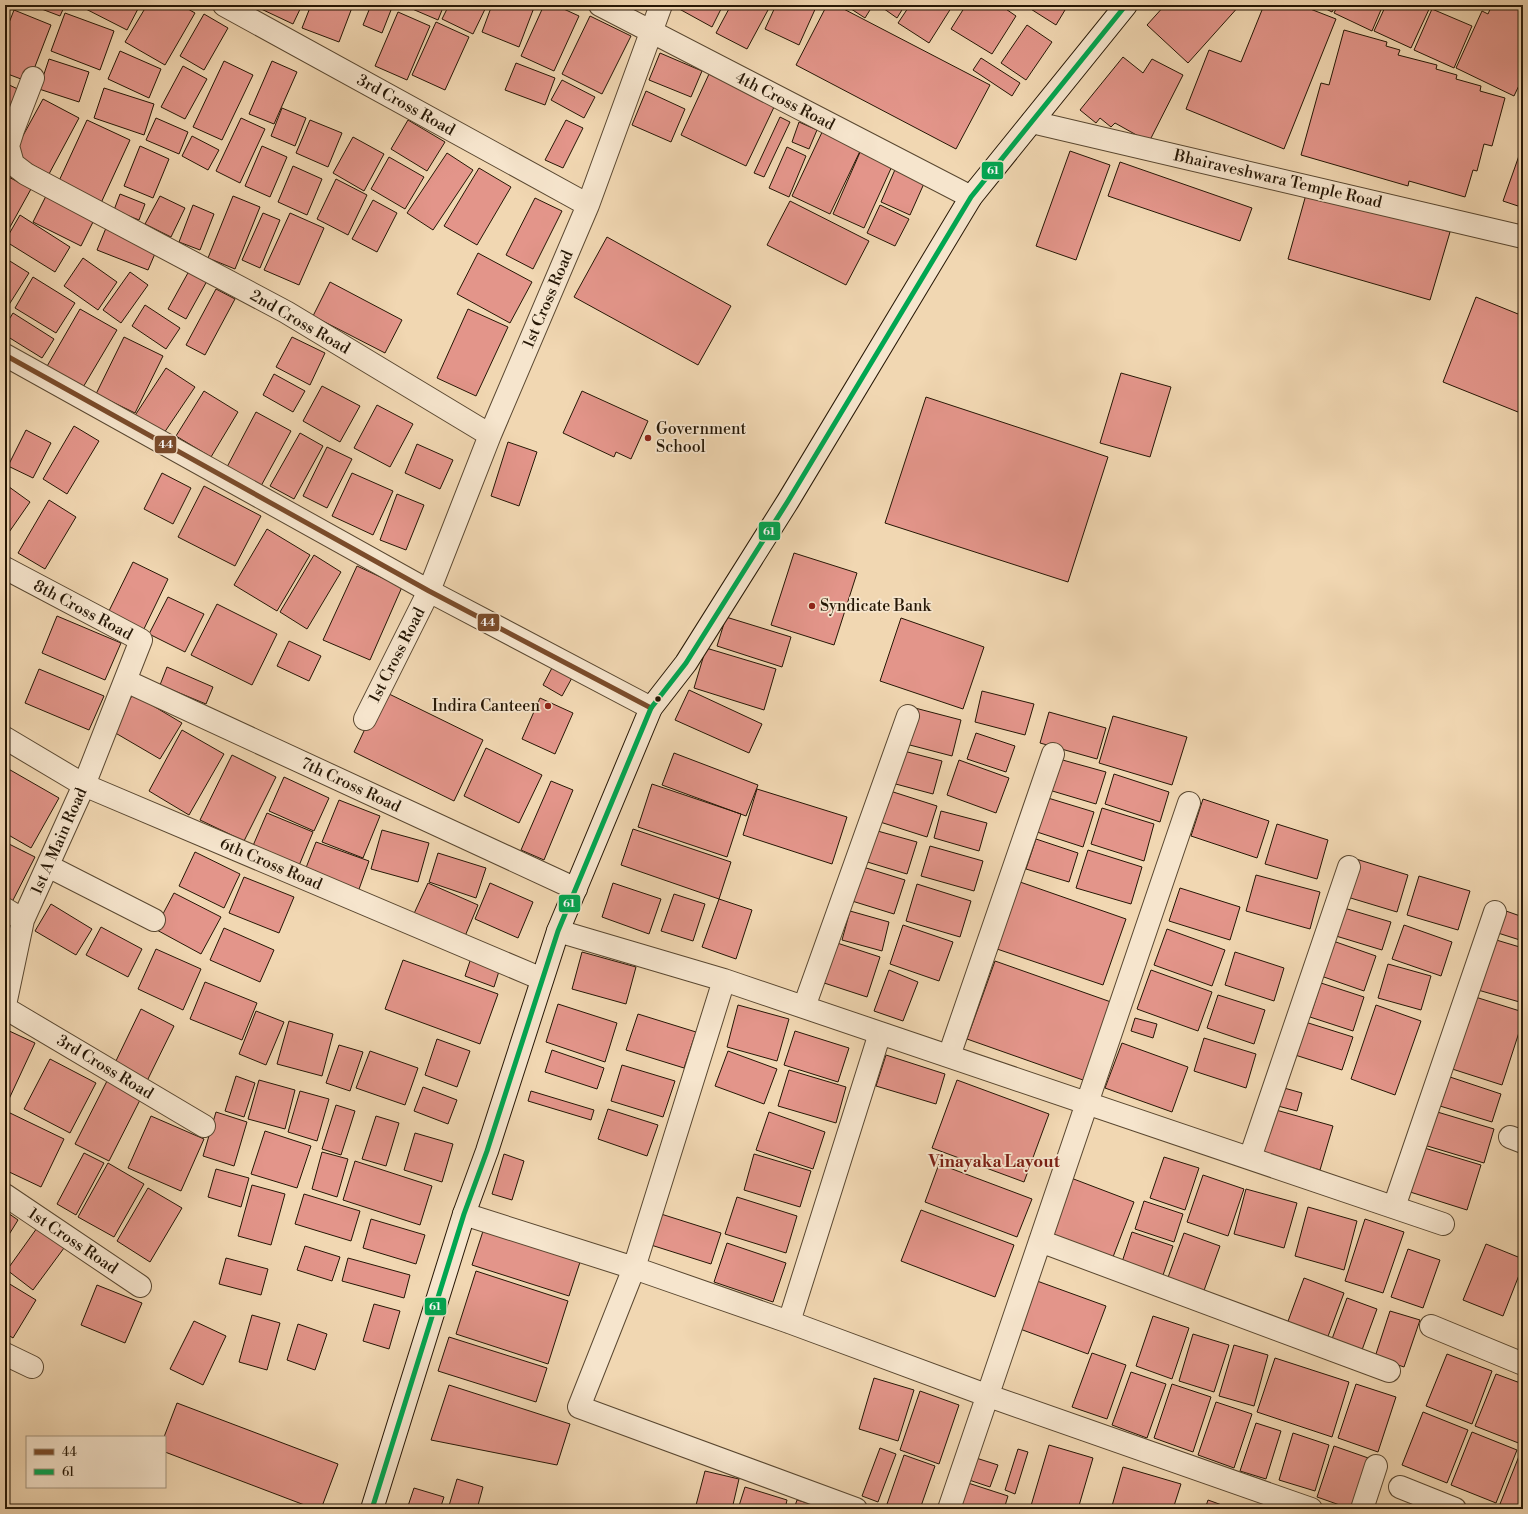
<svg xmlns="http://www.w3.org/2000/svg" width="1528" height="1514" font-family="'Libre Bodoni',serif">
<rect width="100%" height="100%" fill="#f1d7b2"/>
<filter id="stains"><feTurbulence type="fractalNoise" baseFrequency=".005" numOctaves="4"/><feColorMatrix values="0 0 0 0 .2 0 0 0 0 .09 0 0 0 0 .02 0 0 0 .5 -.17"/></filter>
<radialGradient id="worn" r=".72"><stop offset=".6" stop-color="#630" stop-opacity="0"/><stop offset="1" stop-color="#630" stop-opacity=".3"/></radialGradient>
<path fill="#e3958a" stroke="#261705" d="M31,5h34l-5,11z
M78,5h62l-13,25z
M147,5h34l14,8 -30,52 -40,-23z
M261,5h41l-9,19 -34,-16z
M311,5h42l-14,37 -37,-14z
M371,5h7l13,5 -9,23 -19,-8z
M403,5h41l-6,15z
M449,5h38l-14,29 -31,-15z
M492,5h43l-16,42 -37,-15z
M544,5h11l24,11 -25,55 -33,-15z
M672,5h51l-11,22z
M731,5h27l10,5 -21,39 -31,-16z
M776,5h41l-18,40 -34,-16z
M827,5h9l154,80 -34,64 -160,-84z
M845,5h28l-8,13z
M881,5h24l-8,13 -17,-12z
M910,5h43l-24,38 -31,-20z
M966,5h34l16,11 -24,38 -41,-25z
M1027,5h41l-12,20 -30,-19z
M1165,5h75l-52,58 -41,-38z
M1264,5h36l36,14 -52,130 -98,-40 23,-59 32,12z
M1318,5h18l-4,7z
M1338,5h45l-11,26 -38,-18z
M1386,5h45l-20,43 -37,-17z
M1492,5h31v72l-9,19 -58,-28 26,-57 6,3z
M1432,9l40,17 -18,42 -40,-18z
M14,10l37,15 -22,57 -24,-9v-40z
M398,12l32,14 -23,54 -32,-14z
M65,13l49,18 -14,39 -49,-19z
M204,14l24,14 -24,42 -24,-14z
M590,16l41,20 -29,58 -40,-20z
M436,22l33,15 -24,53 -33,-15z
M1027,25l25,17 -26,38 -25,-17z
M1344,30l43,12 -1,4 14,4 -2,5 39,10 -1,4 21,6 -1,4 25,7 -1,5 25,7 -13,48 -8,-2 -7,27 -4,-1 -8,27 -56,-16 -1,5 -107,-31 20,-72 8,2z
M120,51l41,18 -12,29 -41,-19z
M660,53l42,18 -11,26 -42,-17z
M1123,57l20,16 9,-14 31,16 -34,67 -34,-19 -4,4 -11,-9 -4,5 -16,-13z
M981,58l39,25 -8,13 -39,-26z
M49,59l40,13 -10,30 -40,-13z
M224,61l29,14 -31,65 -29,-13z
M272,61l25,11 -23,52 -25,-10z
M516,63l39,15 -10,27 -40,-15z
M183,66l24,13 -22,40 -24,-12z
M709,74l66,31 -29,61 -65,-31z
M562,80l33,17 -11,21 -33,-18z
M5,83l17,8 -17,37z
M104,88l50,16 -10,31 -50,-17z
M646,91l39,18 -14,33 -39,-17z
M43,99l36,19 -30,56 -36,-20z
M282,108l24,10 -11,28 -24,-10z
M780,117l10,5 -26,55 -10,-4z
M156,118l32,14 -9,22 -33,-14z
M241,118l24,11 -25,54 -24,-12z
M87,120l43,20 -29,63 -43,-20z
M310,120l32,13 -14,34 -32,-14z
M408,120l37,22 -18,29 -36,-22z
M566,120l17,8 -20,40 -18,-8z
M799,122l18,8 -8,19 -17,-7z
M824,128l38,19 -32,67 -38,-18z
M192,136l27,14 -11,20 -26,-14z
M353,137l31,17 -20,37 -31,-18z
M140,146l29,13 -16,39 -29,-12z
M262,146l25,11 -17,40 -25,-11z
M787,147l19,9 -17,41 -20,-9z
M861,150l32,14 -29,64 -31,-14z
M1521,150l2,1v50l-2,6 -18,-6z
M1070,151l40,14 -34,95 -40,-14z
M447,153l26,17 -40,60 -26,-17z
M389,157l35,20 -19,32 -34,-20z
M1120,162l132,46 -12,33 -132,-45z
M897,165l29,14 -16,36 -29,-13z
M293,166l29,13 -15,36 -29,-13z
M479,168l32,19 -34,58 -33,-19z
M5,175l26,14 -26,47z
M336,179l31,16 -19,40 -31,-16z
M1307,191l143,41 -20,68 -142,-41z
M120,194l25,10 -6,16 -25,-10z
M46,196l48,24 -13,26 -48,-24z
M160,196l25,12 -14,29 -26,-13z
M233,196l27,11 -25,62 -27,-11z
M535,198l27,13 -29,58 -27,-14z
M373,200l24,13 -20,39 -25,-13z
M790,201l79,40 -23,44 -79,-40z
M193,205l21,9 -14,36 -21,-8z
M880,205l29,14 -14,27 -28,-13z
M263,213l17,7 -20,48 -18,-8z
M290,213l34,15 -25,57 -35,-15z
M20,215l50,32 -15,25 -50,-31z
M106,228l51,21 -9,21 -51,-20z
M607,237l124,69 -33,59 -124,-68z
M478,253l54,29 -22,41 -53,-29z
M5,258l24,15 -24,38z
M83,258l34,24 -19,28 -34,-24z
M189,271l18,10 -21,38 -18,-10z
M130,272l18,13 -27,38 -18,-13z
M33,277l42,26 -19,30 -41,-25z
M330,282l72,38 -17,33 -72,-37z
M216,289l19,10 -30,56 -19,-10z
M1476,297l47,19v98l-80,-32z
M145,305l35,23 -14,21 -34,-23z
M80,309l37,21 -35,59 -36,-21z
M468,309l40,18 -32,69 -39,-18z
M13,313l41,26 -12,19 -37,-23v-9z
M124,337l39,19 -28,57 -39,-19z
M292,337l33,16 -15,32 -34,-18z
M166,368l29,19 -33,49 -28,-19z
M1121,373l50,14 -21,70 -50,-14z
M274,374l31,17 -12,21 -30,-17z
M322,386l38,20 -20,36 -37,-21z
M204,391l34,21 -27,45 -35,-21z
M582,391l66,30 -17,38 -15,-7 -2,5 -51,-24z
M926,397l182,60 -40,125 -183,-59z
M377,405l36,19 -23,43 -36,-19z
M256,412l35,19 -30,55 -34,-19z
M74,426l25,15 -32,53 -24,-15z
M26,430l25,13 -18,35 -25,-12z
M300,433l23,13 -29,53 -24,-13z
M508,442l29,10 -18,54 -28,-10z
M417,444l36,16 -13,29 -35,-16z
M327,447l25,12 -25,49 -24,-12z
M162,473l29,15 -18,36 -29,-15z
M352,473l41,18 -20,44 -41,-19z
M5,484l25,18 -25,36z
M204,486l57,30 -26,50 -57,-29z
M397,494l27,11 -18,45 -26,-10z
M49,500l27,17 -31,52 -27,-16z
M267,529l43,26 -33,56 -43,-26z
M794,553l63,20 -23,72 -63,-20z
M314,555l27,17 -34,57 -27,-17z
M133,562l35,17 -26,54 -35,-18z
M357,566l45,21 -32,73 -47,-20z
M168,597l36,17 -19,38 -36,-18z
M217,604l60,30 -25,51 -61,-30z
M57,616l64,27 -16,37 -63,-27z
M726,617l65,20 -9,30 -65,-21z
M901,618l83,29 -21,62 -83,-28z
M289,641l32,15 -12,25 -32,-15z
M706,648l70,21 -12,41 -70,-22z
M553,666l20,10 -11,20 -19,-11z
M167,667l46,20 -7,17 -46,-19z
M39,669l65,27 -15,34 -64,-27z
M689,690l73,34 -13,29 -74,-33z
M383,691l100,49 -29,61 -100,-49z
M982,691l52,13 -9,31 -50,-13z
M133,694l49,29 -22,36 -48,-28z
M540,698l33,15 -18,41 -33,-15z
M915,708l46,12 -9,36 -46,-12z
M1049,712l57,16 -9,31 -57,-16z
M1113,716l74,21 -15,48 -73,-22z
M182,730l42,24 -35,61 -40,-24z
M976,733l39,13 -9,26 -39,-13z
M486,748l56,27 -23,48 -55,-27z
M900,750l42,11 -9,33 -41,-11z
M674,753l84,32 -12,31 -84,-31z
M232,755l44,22 -32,64 -44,-21z
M1059,759l47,13 -10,32 -47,-14z
M959,760l50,18 -13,35 -49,-18z
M5,767l54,31 -28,50 -26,-15z
M1114,774l55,18 -9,30 -55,-18z
M284,777l45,21 -15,33 -45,-20z
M551,781l22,9 -29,70 -23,-10z
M652,784l89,30 -14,43 -89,-30z
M757,789l90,28 -15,47 -89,-29z
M887,790l50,16 -10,31 -50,-16z
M1048,798l46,14 -11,35 -46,-15z
M1203,799l66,22 -12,37 -66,-22z
M339,800l41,16 -17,42 -41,-16z
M1102,808l52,16 -10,37 -53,-17z
M941,811l46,12 -8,28 -45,-13z
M267,813l46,19 -15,36 -46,-20z
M1277,824l51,16 -11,39 -52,-15z
M633,829l98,33 -12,37 -98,-34z
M382,830l47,13 -11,39 -47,-13z
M874,830l43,12 -10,32 -43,-13z
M1036,839l42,14 -9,29 -43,-13z
M5,842l30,15 -24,47 -6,-4z
M316,842l53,19 -11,31 -54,-19z
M930,846l53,15 -9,30 -53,-15z
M1088,850l54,17 -11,37 -55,-16z
M195,852l45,22 -16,34 -45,-22z
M438,853l48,15 -10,30 -47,-16z
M1356,859l52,16 -11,37 -53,-16z
M863,867l42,13 -11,34 -42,-13z
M1256,875l64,17 -10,37 -64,-18z
M1419,876l51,15 -12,39 -51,-15z
M244,877l50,20 -15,36 -50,-20z
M1020,882l106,37 -23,66 -106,-36z
M428,883l50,22 -15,36 -51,-23z
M490,883l43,19 -15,36 -43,-19z
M613,883l48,16 -12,35 -47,-17z
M917,884l54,17 -11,36 -54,-16z
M1180,888l60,19 -10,33 -61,-19z
M174,893l47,24 -20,37 -46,-25z
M674,894l31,10 -12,37 -32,-10z
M719,899l33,11 -16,49 -34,-12z
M51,904l41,25 -16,26 -41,-24z
M1344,908l47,14 -9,28 -46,-14z
M850,911l39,11 -7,29 -40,-11z
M1506,911l17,6v24l-25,-8z
M903,925l50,17 -14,39 -49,-17z
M1404,925l48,17 -11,34 -49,-17z
M101,927l41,22 -14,28 -42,-22z
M224,928l50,22 -14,32 -50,-22z
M1167,929l58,21 -13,36 -58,-21z
M1493,939l30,9v55l-45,-13z
M831,941l49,16 -13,40 -49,-16z
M1333,941l43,15 -12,35 -43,-15z
M156,949l45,20 -18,41 -45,-21z
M582,952l54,15 -10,37 -54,-15z
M1235,952l49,16 -10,33 -49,-16z
M472,955l29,10 -7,22 -29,-11z
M403,960l95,34 -18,50 -95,-35z
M995,961l116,41 -28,78 -116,-41z
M1388,964l43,12 -10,34 -43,-12z
M889,970l29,12 -15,39 -29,-10z
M1151,970l61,22 -14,39 -61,-22z
M205,982l52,21 -15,37 -52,-21z
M1321,983l43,14 -11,34 -43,-14z
M1218,995l47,15 -11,34 -47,-16z
M1469,995l54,17v8l-21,65 -56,-18z
M558,1004l59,19 -12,39 -59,-20z
M738,1005l51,14 -12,42 -50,-14z
M1376,1005l45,16 -26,74 -44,-16z
M141,1009l33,17 -27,55 -33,-16z
M256,1011l28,11 -18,43 -27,-11z
M638,1014l58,18 -12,36 -58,-18z
M1135,1018l22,6 -4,14 -22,-7z
M289,1021l44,13 -11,42 -45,-12z
M1302,1021l51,16 -11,33 -50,-16z
M5,1029l30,14 -26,56 -4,-2z
M795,1031l54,17 -11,34 -54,-17z
M1204,1038l52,16 -10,34 -52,-17z
M437,1039l33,12 -13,36 -32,-12z
M1122,1043l66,24 -16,45 -67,-24z
M339,1045l24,7 -13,39 -24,-8z
M552,1050l52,18 -7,21 -52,-17z
M370,1051l48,17 -13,37 -49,-17z
M728,1051l49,18 -13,35 -49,-18z
M886,1055l59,19 -9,30 -60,-18z
M50,1059l46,24 -26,50 -46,-24z
M622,1065l53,16 -12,36 -52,-16z
M789,1070l57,17 -10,36 -58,-17z
M236,1076l19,7 -11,34 -19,-6z
M1450,1077l51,17 -9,28 -52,-16z
M259,1080l36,10 -10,39 -37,-10z
M957,1080l92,34 -25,68 -92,-34z
M107,1081l34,17 -32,63 -34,-17z
M423,1087l34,13 -9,24 -34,-13z
M1284,1088l18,5 -5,18 -19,-5z
M300,1091l29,8 -12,42 -29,-9z
M531,1091l63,19 -3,10 -63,-19z
M336,1105l19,6 -14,44 -19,-6z
M608,1109l50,16 -11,31 -49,-17z
M1276,1110l57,16 -13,44 -57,-17z
M1434,1111l60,18 -10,34 -60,-18z
M216,1112l31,10 -13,44 -31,-10z
M769,1112l56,20 -12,37 -57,-19z
M10,1113l54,26 -23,48 -36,-17v-47z
M151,1116l53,23 -23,52 -53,-23z
M376,1116l23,7 -13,43 -24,-7z
M265,1131l46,15 -14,42 -46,-14z
M415,1133l38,11 -11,38 -38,-12z
M1421,1147l60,18 -14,45 -60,-19z
M322,1152l26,7 -11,38 -25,-8z
M84,1153l20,10 -28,52 -19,-11z
M504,1154l20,7 -12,39 -20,-6z
M754,1154l57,17 -11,36 -56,-17z
M1164,1157l35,11 -14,42 -35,-12z
M355,1161l77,25 -12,39 -77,-25z
M108,1163l36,21 -30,53 -36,-20z
M939,1164l93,35 -15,38 -92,-35z
M216,1169l33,9 -8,29 -33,-10z
M1203,1175l41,14 -16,47 -41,-14z
M1071,1178l63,24 -21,55 -63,-23z
M252,1185l33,9 -14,51 -33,-9z
M148,1188l34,20 -32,54 -33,-21z
M1246,1189l51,14 -13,45 -50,-14z
M304,1194l56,17 -9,30 -56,-17z
M737,1197l60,19 -11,37 -61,-19z
M1144,1201l39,13 -9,28 -39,-13z
M1308,1207l49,14 -13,49 -49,-14z
M921,1210l93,35 -19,52 -94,-36z
M5,1211l13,9 -13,21z
M661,1214l60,19 -10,31 -60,-19z
M371,1219l54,16 -9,29 -53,-16z
M1365,1219l39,13 -21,61 -38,-12z
M485,1225l97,31 -13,40 -97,-31z
M37,1228l27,20 -31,42 -26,-20z
M1132,1232l41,14 -11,32 -41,-13z
M1184,1233l36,13 -18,50 -36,-13z
M727,1243l59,20 -13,39 -59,-20z
M1486,1244l37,15v6l-20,51 -40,-16z
M305,1246l35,11 -8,24 -35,-11z
M1408,1249l32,11 -17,48 -32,-11z
M226,1258l42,11 -7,26 -42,-11z
M348,1258l62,17 -6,23 -62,-17z
M476,1271l92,30 -20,63 -92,-30z
M1304,1278l40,15 -17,46 -40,-15z
M1037,1281l69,25 -18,48 -68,-25z
M8,1283l28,17 -23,38 -8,-5v-45z
M97,1285l45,18 -17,40 -44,-18z
M1347,1298l30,11 -15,41 -30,-11z
M374,1304l26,7 -11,38 -26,-8z
M1390,1311l30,9 -16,47 -29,-10z
M252,1315l28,8 -13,47 -28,-8z
M1153,1316l36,12 -17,51 -36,-13z
M194,1321l32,15 -23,49 -33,-16z
M298,1324l29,10 -12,36 -28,-10z
M1193,1334l36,11 -15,47 -35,-11z
M449,1337l98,31 -11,34 -98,-31z
M1234,1345l34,10 -14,51 -35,-10z
M1092,1353l34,12 -19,54 -35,-12z
M1447,1354l45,17 -20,53 -46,-18z
M1275,1358l74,24 -17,55 -75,-25z
M1131,1372l35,12 -19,54 -35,-13z
M1496,1374l27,10v54l-2,6 -46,-18z
M874,1378l40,12 -16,51 -39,-12z
M1172,1384l39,13 -18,55 -39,-14z
M1356,1384l40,13 -18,55 -40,-14z
M449,1385l121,39 -13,41 -126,-25z
M920,1391l39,14 -20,59 -39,-14z
M1216,1402l36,12 -18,54 -36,-13z
M177,1403l161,61 -17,45h-6l-150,-57v-15h-1z
M1423,1412l45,18 -21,53 -45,-18z
M1256,1423l25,8 -15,48 -26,-8z
M1472,1432l45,18 -21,53 -45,-18z
M1293,1433l36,12 -14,46 -36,-11z
M1049,1445l44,13 -15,51h-48z
M1334,1446l40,14 -17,49h-6l-34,-12z
M880,1448l16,6 -18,48 -16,-6z
M1018,1449l10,3 -13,42 -10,-4z
M1521,1451l2,1v57h-11l-12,-5z
M904,1455l31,11 -15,43h-28l-6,-2z
M973,1457l25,8 -8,22 -24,-8z
M1123,1467l58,17 -8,25h-50l-11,-3z
M705,1471l34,8 -7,30h-37z
M457,1479l26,8 -6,22h-29z
M965,1482l43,14 -4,13h-48z
M745,1487l42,13 -2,9h-47z
M414,1488l30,9 -4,12h-33z
M797,1500l32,9h-35z
M1208,1500l25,9h-28z"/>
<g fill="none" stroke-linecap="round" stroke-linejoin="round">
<g stroke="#594730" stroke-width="24">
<path id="street" d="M224,5l364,200
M600,5l371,192
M33,78l-20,52 -5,16 5,18 13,10 260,138 204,123
M1032,122l491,115
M5,355l424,236 222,117
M5,568l136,72 -57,145 -61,135 -18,85
M126,681l450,208
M365,719l64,-128 61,-156 98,-230 73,-200
M5,738l79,47 458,194
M48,866l106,54
M5,909l18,11
M558,931l166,49 719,244
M724,980l-90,288 -55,139 277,102
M804,1007l104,-291
M5,1008l199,118
M949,1056l104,-302
M1510,1137l13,5
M1250,1158l99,-291
M5,1195l135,91
M1394,1207l101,-295
M464,1214l170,54 155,54 197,73 325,114
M1040,1241l349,130
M789,1322l91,-289
M1431,1326l92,38
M5,1354l27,13
M1400,1487l55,22
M949,1509l240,-706
M1362,1509l14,-43"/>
</g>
<g stroke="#261705" stroke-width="24">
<path id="secondary" d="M372,1509l92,-295 23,-63 71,-220 93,-223 35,-45 102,-162 183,-304 155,-192"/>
</g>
<use href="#street" stroke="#f6e5cd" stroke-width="22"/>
<use href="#secondary" stroke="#f6e5cd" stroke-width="22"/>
<g stroke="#f6e5cd" stroke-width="8">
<path id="bus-1" d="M5,355l424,236 222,117"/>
</g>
<g stroke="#f6e5cd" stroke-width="8">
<path id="bus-2" d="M372,1509l92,-295 23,-63 71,-220 93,-223 35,-45 102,-162 183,-304 155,-192"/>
</g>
<use href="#bus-1" stroke="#7a4b2a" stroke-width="5"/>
<use href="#bus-2" stroke="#00a651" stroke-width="5"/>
</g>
<g fill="#8f2418" stroke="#f6e5cd" stroke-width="1.5">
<circle cx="648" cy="438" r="4"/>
<circle cx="812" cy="606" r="4"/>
<circle cx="548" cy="706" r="4"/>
</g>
<circle fill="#261705" stroke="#f6e5cd" stroke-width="1.5" cx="658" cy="699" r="3.5"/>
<g text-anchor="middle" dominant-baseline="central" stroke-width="3.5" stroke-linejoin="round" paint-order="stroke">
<g font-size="16" fill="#261705" stroke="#f6e5cd">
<text transform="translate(785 101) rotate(27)">4th Cross Road</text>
<text transform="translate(406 105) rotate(29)">3rd Cross Road</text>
<text transform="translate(1278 179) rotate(13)">Bhairaveshwara Temple Road</text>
<text transform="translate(548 299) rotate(-67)">1st Cross Road</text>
<text transform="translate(300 322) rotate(30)">2nd Cross Road</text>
<text transform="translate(83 610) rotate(28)">8th Cross Road</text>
<text transform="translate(397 655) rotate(-63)">1st Cross Road</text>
<text transform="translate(351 785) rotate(25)">7th Cross Road</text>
<text transform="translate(59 841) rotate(-66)">1st A Main Road</text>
<text transform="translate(271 864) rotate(23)">6th Cross Road</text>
<text transform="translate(105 1067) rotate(31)">3rd Cross Road</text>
<text transform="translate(73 1241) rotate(34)">1st Cross Road</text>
</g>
<g font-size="16" fill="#261705" stroke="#f6e5cd" text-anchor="start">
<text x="656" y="429">Government<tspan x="656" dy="18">School</tspan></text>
<text x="820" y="606">Syndicate Bank</text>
<text x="540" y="706" text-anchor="end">Indira Canteen</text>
</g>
<g font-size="17" font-weight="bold" fill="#7a1f14" stroke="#f6e5cd">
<text x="994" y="1162">Vinayaka Layout</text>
</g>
</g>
<g stroke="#f6e5cd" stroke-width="1.5">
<rect x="981" y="161" width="23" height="19" rx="4" fill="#00a651"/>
<rect x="154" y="435" width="23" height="19" rx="4" fill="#7a4b2a"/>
<rect x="758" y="521" width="23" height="20" rx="4" fill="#00a651"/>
<rect x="477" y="613" width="23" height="19" rx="4" fill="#7a4b2a"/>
<rect x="558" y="894" width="23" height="19" rx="4" fill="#00a651"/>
<rect x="424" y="1297" width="23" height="19" rx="4" fill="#00a651"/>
</g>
<g font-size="11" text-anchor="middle" font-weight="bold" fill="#fff">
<text x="993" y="174">61</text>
<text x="166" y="448">44</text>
<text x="769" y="535">61</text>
<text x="488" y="626">44</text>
<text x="569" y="907">61</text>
<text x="435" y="1310">61</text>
</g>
<rect width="1528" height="1514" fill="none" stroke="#f1d7b2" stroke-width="20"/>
<rect x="6" y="6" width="1516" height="1502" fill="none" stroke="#261705" stroke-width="2"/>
<rect x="10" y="10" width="1508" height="1494" fill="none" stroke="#261705"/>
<rect x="26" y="1436" width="140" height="52" fill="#f6e5cd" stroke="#a3937d"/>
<rect x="34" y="1449" width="20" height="6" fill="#7a4b2a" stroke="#a3937d"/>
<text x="62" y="1456" font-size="12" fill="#261705">44</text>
<rect x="34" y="1469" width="20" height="6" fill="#00a651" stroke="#a3937d"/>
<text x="62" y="1476" font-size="12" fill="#261705">61</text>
<rect width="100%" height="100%" filter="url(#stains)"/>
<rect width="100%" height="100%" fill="url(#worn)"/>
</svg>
